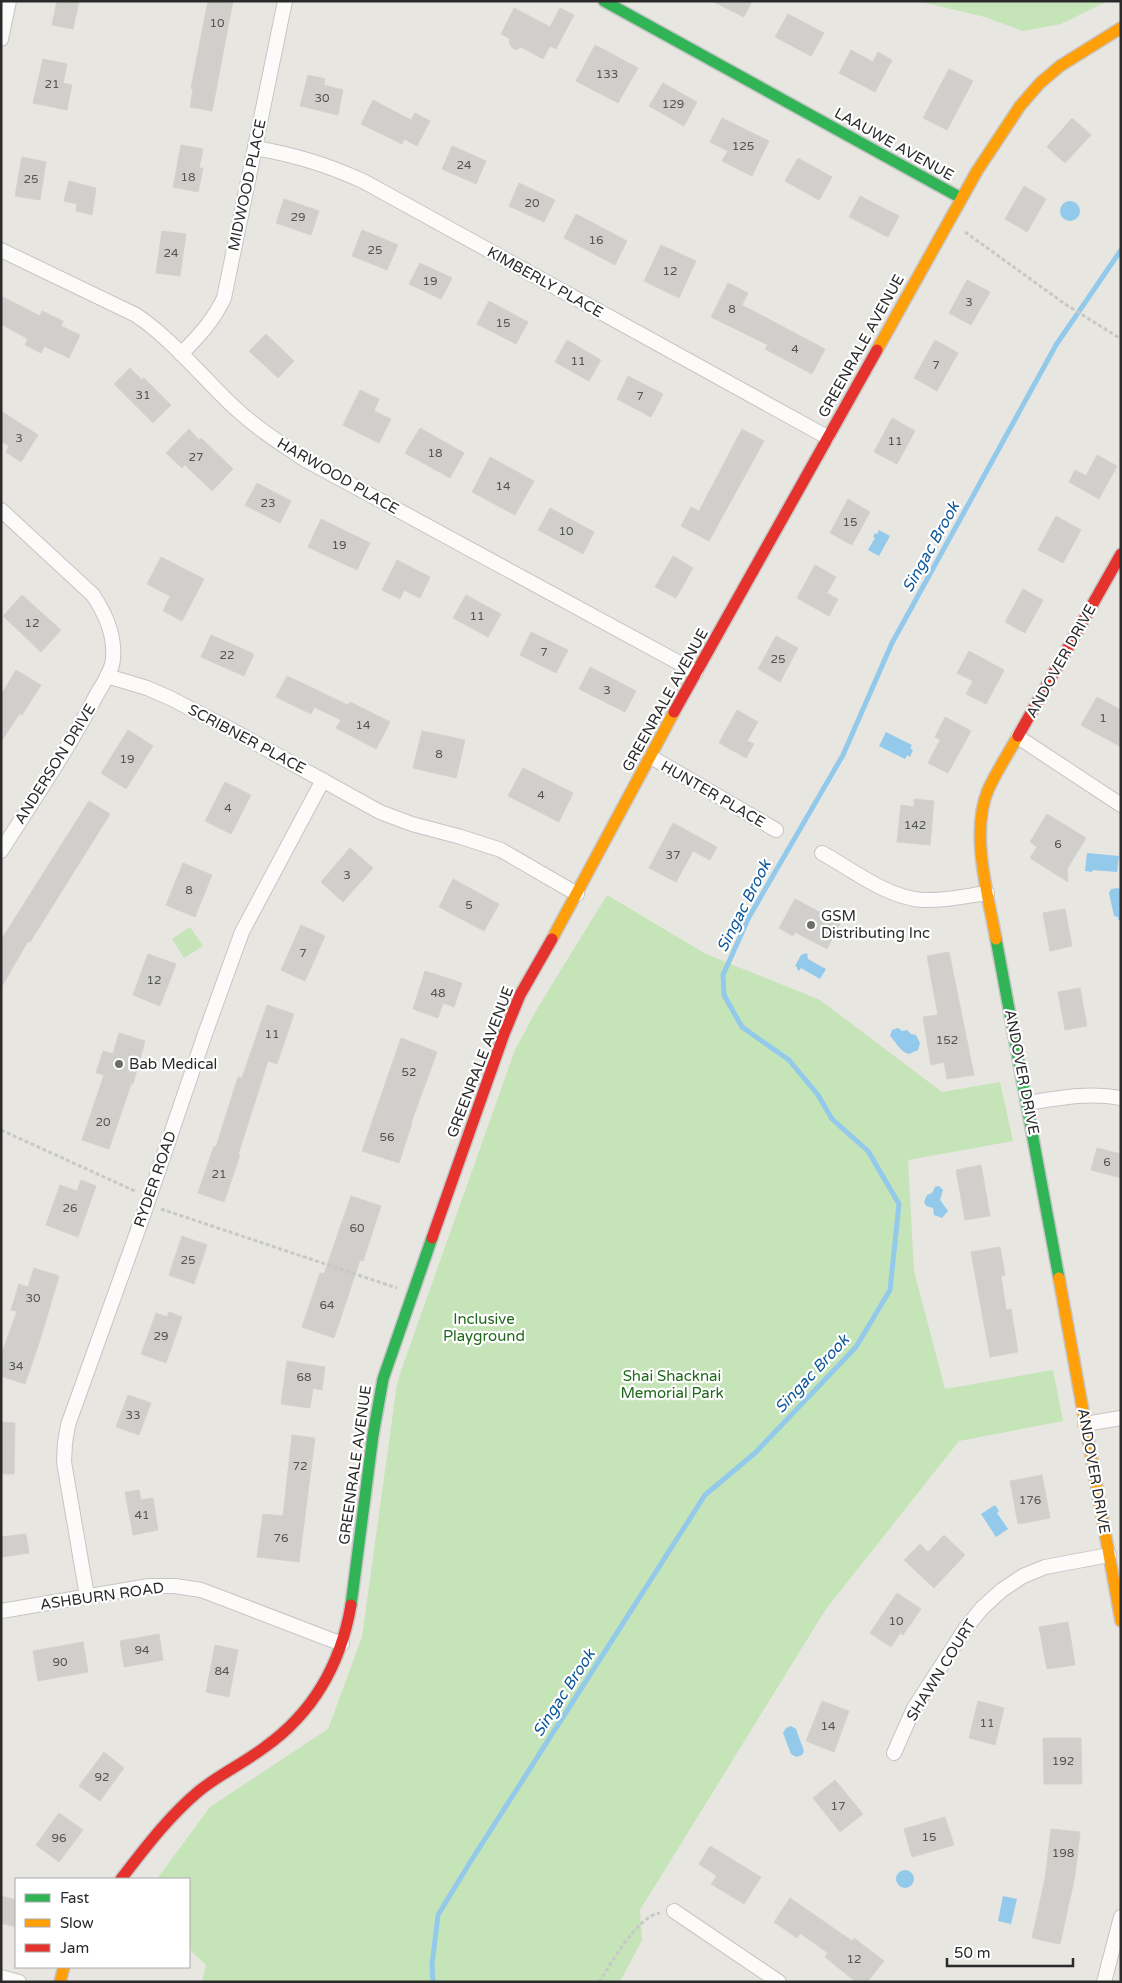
<svg xmlns="http://www.w3.org/2000/svg" width="1122" height="1983" font-family="'Varela Round',sans-serif">
<rect width="100%" height="100%" fill="#e8e6e0"/>
<path fill="#c5e4b8" d="M917,1h191l-47,23 -38,7 -38,-14z
M607,895l99,59 114,46 122,92 58,-10 13,59 -105,19 6,111 31,118 108,-19 10,51 -104,20 -133,168 -186,301 2,30 -22,42h-418l4,-17 -17,-16v-70h-32l53,-72 118,-78 34,-92 35,-253 5,-16 113,-318 22,-41z
M190,927l13,19 -19,12 -12,-19z"/>
<path fill="#93c9ea" d="M1060 211a10 10 0 1 1 20 0a10 10 0 1 1-20 0Z
M879,530l11,6 -11,20 -11,-6 7,-12 -2,-1 2,-4 2,1z
M886,732l26,13 -2,3 3,2 -3,7 -3,-2 -2,4 -26,-13z
M1087,853l32,3 -2,16 -24,-2 -1,2 -7,-1z
M1118,888l3,2v30h-3v-3l-4,-1 -5,-23 2,-4z
M807,953l1,6 18,10 -6,10 -19,-11 -2,3 -2,-2v-2l-2,-1 6,-11z
M898,1028l4,3 5,-1 4,4 5,1 4,8 -2,7 -9,4c-10,-3 -12,-11 -19,-18l2,-6z
M939,1186l4,4 -3,10 8,11 -6,7 -8,-3 -1,-7 -7,-2 -2,-4 3,-7 5,-2 3,-6z
M995,1505l4,6 -2,2 11,16 -12,8 -15,-23z
M791,1726l5,3 8,22 -2,4 -6,2 -5,-3 -8,-21 3,-5z
M896 1879a9 9 0 1 1 18 0a9 9 0 1 1-18 0Z
M1003,1896l14,3 -6,25 -13,-3z"/>
<g fill="none" stroke-linecap="round" stroke-linejoin="round">
<path stroke="#93c9ea" stroke-width="5" d="M433,1982l-1,-17 6,-50 31,-51 236,-369 50,-42 101,-106 34,-57 9,-86 -31,-53 -36,-32 -14,-24 -29,-35 -47,-33 -18,-32 -1,-20 26,-58 94,-162 49,-112 164,-298 65,-95"/>
</g>
<path fill="#d1cfcb" stroke="#d3d2cc" d="M57,1h22l-6,28 -21,-4z
M208,1h25l-21,110 -22,-4 3,-18 -2,-1z
M712,1h40l-8,16z
M514,8l36,19 10,-19 14,7 -18,34 -6,-3 -7,13 -22,-12 -6,3 -5,-5 -1,-7 -8,-4z
M788,14l36,19 -13,23 -36,-19z
M595,45l43,23 -20,35 -42,-22z
M851,50l22,12 5,-10 14,8 -17,32 -36,-19z
M43,59l24,5 -4,19 9,2 -5,25 -34,-7z
M949,69l24,12 -26,49 -24,-12z
M308,75l17,4 -1,6 19,5 -5,25 -38,-9z
M663,83l34,19 -13,24 -35,-20z
M373,100l38,20 4,-7 15,8 -13,25 -13,-7 -2,5 -41,-20z
M722,118l47,23 -17,35 -30,-15 6,-10 -18,-9z
M1072,118l19,17 -26,28 -18,-16z
M181,145l22,4 -4,19h4l-5,24 -25,-5z
M452,146l34,15 -10,23 -34,-15z
M22,157l24,5 -6,38 -25,-4z
M798,158l34,19 -13,23 -34,-19z
M69,181l27,7 -4,27 -16,-4 1,-7 -13,-3z
M519,183l36,17 -11,22 -35,-16z
M1024,186l22,13 -19,33 -22,-13z
M860,196l39,20 -11,21 -39,-20z
M284,199l35,12 -8,24 -35,-12z
M576,214l51,27 -12,24 -51,-27z
M362,230l36,15 -11,25 -35,-14z
M162,231l24,3 -6,42 -24,-3z
M661,245l35,16 -17,37 -35,-17z
M420,263l32,15 -11,21 -32,-15z
M967,280l23,12 -19,33 -22,-12z
M728,283l20,10 -6,12 83,44 -13,25 -47,-25 3,-4 -57,-28z
M1,296l39,20 2,-5 21,10 -2,5 19,9 -11,23 -25,-12 -3,7 -16,-8 3,-6 -27,-15z
M489,301l39,21 -12,22 -39,-20z
M266,334l28,27 -16,17 -29,-27z
M567,340l34,20 -12,21 -34,-19z
M935,340l23,13 -21,38 -23,-13z
M130,368l12,12 2,-2 27,27 -18,18 -39,-39z
M628,376l35,18 -12,23 -34,-18z
M360,390l19,9 -5,12 17,8 -12,24 -36,-18z
M1,411l37,24 -17,27 -15,-10 3,-6 -8,-5z
M892,418l23,13 -18,33 -23,-12z
M420,428l44,25 -14,25 -45,-25z
M189,429l10,11 2,-2 32,31 -21,22 -27,-26 -3,3 -16,-15z
M742,429l22,12 -55,100 -28,-15 10,-19 8,4z
M1097,455l20,11 -18,33 -30,-17 6,-12 11,6z
M490,457l44,24 -19,34 -43,-23z
M257,483l34,18 -11,22 -35,-18z
M848,499l22,13 -18,33 -22,-12z
M550,508l44,24 -11,22 -45,-24z
M1056,516l25,14 -18,33 -25,-13z
M321,519l49,24 -13,27 -49,-23z
M673,556l20,12 -17,30 -21,-11z
M161,557l43,22 -22,42 -19,-10 7,-15 -23,-12z
M397,560l33,17 -10,21 -16,-8 -4,9 -18,-9z
M815,565l21,12 -9,16 11,6 -9,17 -32,-18z
M1023,589l20,11 -18,33 -20,-11z
M22,595l39,35 -20,22 -38,-36z
M466,595l35,19 -13,23 -35,-19z
M531,632l37,18 -12,23 -36,-18z
M211,635l43,19 -10,22 -43,-19z
M776,636l22,12 -18,34 -22,-13z
M969,651l35,19 -18,34 -20,-10 7,-13 -16,-8z
M590,667l46,24 -11,21 -46,-23z
M16,670l25,15 -19,30 -2,-2 -19,29v-47z
M287,676l61,29 2,-3 40,20 -14,27 -40,-21 5,-8 -27,-13 -3,7 -35,-17z
M1097,697l24,13v37l-40,-22z
M737,710l21,12 -11,19 7,3 -8,14 -27,-15z
M945,717l26,14 -23,42 -20,-10 12,-23 -5,-3z
M128,730l25,16 -27,43 -25,-16z
M422,731l43,9 -9,38 -43,-10z
M523,768l50,25 -14,29 -51,-26z
M225,782l26,13 -20,39 -26,-13z
M914,799l20,2 -4,44 -33,-3 4,-37 13,2z
M89,801l21,13 -80,128 -2,-1 -27,47v-48z
M1047,814l39,24 -19,31 1,13 -38,-24 7,-11 -7,-5z
M673,823l44,24 -7,13 -17,-9 -17,31 -27,-14z
M350,848l23,20 -30,34 -22,-20z
M183,863l29,12 -17,42 -29,-12z
M453,879l46,25 -15,27 -45,-24z
M795,899l45,24 -13,26 -32,-17 -2,4 -14,-8z
M1065,909l7,37 -22,5 -7,-38z
M301,925l24,11 -20,45 -24,-11z
M949,952l25,123 -27,4 -3,-17 -13,3 -8,-48 15,-2 -11,-59z
M148,954l28,10 -16,42 -27,-11z
M425,971l37,12 -8,24 -11,-4 -5,15 -25,-9z
M1080,988l7,38 -22,4 -7,-38z
M267,1005l27,9 -17,50 -9,-3 -30,94h2l-16,47 -26,-9 16,-47 2,1 22,-70 4,1z
M119,1033l26,8 -12,43h-2l-22,65 -27,-9 22,-65 -8,-2 7,-22 10,3z
M401,1038l36,14 -26,71h1l-13,40 -37,-12z
M1097,1148l24,6v24l-30,-8z
M981,1165l9,51 -25,4 -9,-50z
M81,1180l15,6 -18,51 -32,-12 14,-40 17,6z
M351,1196l30,10 -18,55 -3,-1 -26,78 -32,-11 18,-54 4,1z
M182,1236l25,9 -13,39 -25,-9z
M1000,1247l5,28 -4,1 5,34 5,-1 7,43 -28,5 -19,-105z
M34,1268l25,8 -19,64 -15,44 -24,-8v-20l16,-45 -6,-1 8,-26 9,3z
M169,1312l13,5 -16,46 -25,-9 15,-41 11,4z
M287,1361l38,6 -3,23 -9,-2 -3,20 -29,-4z
M128,1395l23,8 -12,32 -23,-8z
M1,1422l14,1 -1,51h-13z
M292,1435l23,3 -16,124 -42,-5 6,-43 20,2z
M1042,1475l8,43 -32,6 -8,-43z
M139,1490l2,10 12,-2 5,32 -25,5 -8,-43z
M26,1534l3,19 -28,4v-20z
M944,1535l21,20 -31,33 -30,-28 16,-16 8,8z
M897,1593l24,16 -18,26 -3,-2 -9,14 -21,-14z
M1068,1622l7,43 -28,4 -8,-42z
M159,1634l4,26 -39,7 -4,-26z
M83,1642l5,30 -50,9 -5,-30z
M215,1645l23,5 -9,47 -23,-5z
M822,1701l27,10 -15,41 -28,-11z
M978,1701l26,7 -9,37 -26,-7z
M1043,1738h38l1,46h-38z
M104,1752l20,16 -24,33 -21,-15z
M835,1780l28,34 -23,18 -27,-34z
M59,1813l24,17 -24,32 -23,-17z
M945,1817l9,28 -42,12 -8,-28z
M1051,1829l29,3 -5,44 -15,68 -28,-6 13,-59z
M710,1846l51,31 -17,27 -33,-20 6,-8 -18,-12z
M1,1896l15,4v27l-15,-4z
M790,1898l62,43 2,-3 30,23 -17,21h-11l-31,-25 3,-4 -28,-20 -3,5 -23,-16z"/>
<g fill="none" stroke-linecap="round" stroke-linejoin="round">
<g stroke="#c6c5c5" stroke-width="16">
<path id="street" d="M1,39l8,-38
M255,148c40,7 70,16 108,33l464,256
M1,250l135,65c37,25 65,61 98,92 21,20 46,36 70,52l392,213
M181,354c18,-18 32,-33 43,-56l61,-297
M1,510l92,85c13,20 22,40 20,64 -1,12 -10,25 -16,35 -28,54 -63,105 -96,157
M107,676l40,12 23,10 60,31 150,83 32,12 49,13 40,13 76,44
M1018,737l103,68
M651,757l125,73
M822,853c31,17 64,44 100,47 22,1 44,-4 65,-7
M1028,1103c31,-5 61,-11 93,-5
M1085,1424l36,-6
M87,1596l-23,-134 1,-19 3,-18 75,-209 62,-182 37,-102 81,-152
M1,1611l148,-25h26l26,4 24,9 117,45
M894,1753l20,-45 51,-79 17,-21 20,-18 21,-14 22,-9 64,-12
M674,1911l105,71
M1,1977l18,5
M1104,1982l17,-65"/>
</g>
<g stroke="#c6c5c5" stroke-width="14">
<path id="fast" d="M604,1l357,197
M996,939l63,339
M351,1605l22,-170 10,-56 49,-141"/>
</g>
<g stroke="#c6c5c5" stroke-width="14">
<path id="slow" d="M877,350l100,-179 43,-65 20,-23 20,-17 61,-38
M552,939l122,-227
M996,939c-8,-44 -26,-106 -8,-149 8,-18 20,-36 30,-54
M1059,1278l62,343
M60,1982l4,-15"/>
</g>
<g stroke="#c6c5c5" stroke-width="14">
<path id="jam" d="M674,712l203,-362
M1018,736l103,-182
M432,1238l72,-204 16,-39 32,-56
M121,1879c24,-31 48,-63 78,-88 21,-17 45,-28 66,-44 49,-35 76,-84 86,-142"/>
</g>
<path stroke="#c8c8c7" stroke-width="3" stroke-dasharray="4 2.5" stroke-linecap="butt" d="M965,232l100,72 56,35
M1,1130l136,62
M161,1209l236,79
M599,1982c12,-18 38,-66 61,-69"/>
<use href="#street" stroke="#fcfbfa" stroke-width="14"/>
<use href="#fast" stroke="#30b455" stroke-width="11"/>
<use href="#slow" stroke="#ff9f0a" stroke-width="11"/>
<use href="#jam" stroke="#e5322d" stroke-width="11"/>
</g>
<g fill="#6c6c6a" stroke="#fff" stroke-width="2">
<circle cx="811" cy="925" r="5"/>
<circle cx="119" cy="1064" r="5"/>
</g>
<g text-anchor="middle" dominant-baseline="central" stroke-width="4.5" stroke-linejoin="round" paint-order="stroke">
<g font-size="12" fill="#545453">
<text x="217" y="23">10</text>
<text x="607" y="74">133</text>
<text x="52" y="84">21</text>
<text x="322" y="98">30</text>
<text x="673" y="104">129</text>
<text x="743" y="146">125</text>
<text x="464" y="165">24</text>
<text x="188" y="177">18</text>
<text x="31" y="179">25</text>
<text x="532" y="203">20</text>
<text x="298" y="217">29</text>
<text x="596" y="240">16</text>
<text x="375" y="250">25</text>
<text x="171" y="253">24</text>
<text x="670" y="271">12</text>
<text x="430" y="281">19</text>
<text x="969" y="302">3</text>
<text x="732" y="309">8</text>
<text x="503" y="323">15</text>
<text x="795" y="349">4</text>
<text x="578" y="361">11</text>
<text x="936" y="365">7</text>
<text x="143" y="395">31</text>
<text x="640" y="396">7</text>
<text x="19" y="438">3</text>
<text x="895" y="441">11</text>
<text x="435" y="453">18</text>
<text x="196" y="457">27</text>
<text x="503" y="486">14</text>
<text x="268" y="503">23</text>
<text x="850" y="522">15</text>
<text x="566" y="531">10</text>
<text x="339" y="545">19</text>
<text x="477" y="616">11</text>
<text x="32" y="623">12</text>
<text x="544" y="652">7</text>
<text x="227" y="655">22</text>
<text x="778" y="659">25</text>
<text x="607" y="690">3</text>
<text x="1103" y="718">1</text>
<text x="363" y="725">14</text>
<text x="439" y="754">8</text>
<text x="127" y="759">19</text>
<text x="541" y="795">4</text>
<text x="228" y="808">4</text>
<text x="915" y="825">142</text>
<text x="1058" y="844">6</text>
<text x="673" y="855">37</text>
<text x="347" y="875">3</text>
<text x="189" y="890">8</text>
<text x="469" y="905">5</text>
<text x="303" y="953">7</text>
<text x="154" y="980">12</text>
<text x="438" y="993">48</text>
<text x="272" y="1034">11</text>
<text x="947" y="1040">152</text>
<text x="409" y="1072">52</text>
<text x="103" y="1122">20</text>
<text x="387" y="1137">56</text>
<text x="1107" y="1162">6</text>
<text x="219" y="1174">21</text>
<text x="70" y="1208">26</text>
<text x="357" y="1228">60</text>
<text x="188" y="1260">25</text>
<text x="33" y="1298">30</text>
<text x="327" y="1305">64</text>
<text x="161" y="1336">29</text>
<text x="16" y="1366">34</text>
<text x="304" y="1377">68</text>
<text x="133" y="1415">33</text>
<text x="300" y="1466">72</text>
<text x="1030" y="1500">176</text>
<text x="142" y="1515">41</text>
<text x="281" y="1538">76</text>
<text x="896" y="1621">10</text>
<text x="142" y="1650">94</text>
<text x="60" y="1662">90</text>
<text x="222" y="1671">84</text>
<text x="987" y="1723">11</text>
<text x="828" y="1726">14</text>
<text x="1063" y="1761">192</text>
<text x="102" y="1777">92</text>
<text x="838" y="1806">17</text>
<text x="929" y="1837">15</text>
<text x="59" y="1838">96</text>
<text x="1063" y="1853">198</text>
<text x="854" y="1959">12</text>
</g>
<g font-size="15" fill="#2a2a2a" stroke="#fff">
<text transform="translate(894 144) rotate(29)">LAAUWE AVENUE</text>
<text transform="translate(247 185) rotate(-78)">MIDWOOD PLACE</text>
<text transform="translate(545 282) rotate(29)">KIMBERLY PLACE</text>
<text transform="translate(861 346) rotate(-61)">GREENRALE AVENUE</text>
<text transform="translate(338 476) rotate(30)">HARWOOD PLACE</text>
<text transform="translate(1061 661) rotate(-61)">ANDOVER DRIVE</text>
<text transform="translate(665 700) rotate(-61)">GREENRALE AVENUE</text>
<text transform="translate(247 739) rotate(28)">SCRIBNER PLACE</text>
<text transform="translate(55 764) rotate(-58)">ANDERSON DRIVE</text>
<text transform="translate(713 794) rotate(30)">HUNTER PLACE</text>
<text transform="translate(480 1062) rotate(-69)">GREENRALE AVENUE</text>
<text transform="translate(1022 1072) rotate(79)">ANDOVER DRIVE</text>
<text transform="translate(155 1179) rotate(-71)">RYDER ROAD</text>
<text transform="translate(355 1465) rotate(-82)">GREENRALE AVENUE</text>
<text transform="translate(1094 1471) rotate(80)">ANDOVER DRIVE</text>
<text transform="translate(102 1596) rotate(-8)">ASHBURN ROAD</text>
<text transform="translate(941 1670) rotate(-58)">SHAWN COURT</text>
</g>
<g font-size="15" fill="#2a2a2a" stroke="#fff" text-anchor="start">
<text x="821" y="916">GSM<tspan x="821" dy="17">Distributing Inc</tspan></text>
<text x="129" y="1064">Bab Medical</text>
</g>
<g font-size="15" fill="#20681a" stroke="#fff">
<text x="484" y="1319">Inclusive<tspan x="484" dy="17">Playground</tspan></text>
<text x="672" y="1376">Shai Shacknai<tspan x="672" dy="17">Memorial Park</tspan></text>
</g>
<g font-size="16" font-style="italic" fill="#0d589b" stroke="#fff">
<text transform="translate(931 547) rotate(-61)">Singac Brook</text>
<text transform="translate(744 906) rotate(-63)">Singac Brook</text>
<text transform="translate(812 1374) rotate(-47)">Singac Brook</text>
<text transform="translate(564 1693) rotate(-57)">Singac Brook</text>
</g>
</g>
<rect width="1122" height="1983" fill="none" stroke="#2a2a2a" stroke-width="5"/>
<rect x="15" y="1878" width="175" height="90" fill="#ffffff" stroke="#aaaaaa"/>
<rect x="25" y="1894" width="25" height="8" fill="#30b455" stroke="#aaaaaa"/>
<text x="60" y="1903" font-size="15" fill="#2a2a2a">Fast</text>
<rect x="25" y="1919" width="25" height="8" fill="#ff9f0a" stroke="#aaaaaa"/>
<text x="60" y="1928" font-size="15" fill="#2a2a2a">Slow</text>
<rect x="25" y="1944" width="25" height="8" fill="#e5322d" stroke="#aaaaaa"/>
<text x="60" y="1953" font-size="15" fill="#2a2a2a">Jam</text>
<path d="M947 1958v8h126v-8" fill="none" stroke="#2a2a2a" stroke-width="2.5"/>
<text x="954" y="1958" font-size="15" fill="#2a2a2a" stroke="#ffffff" stroke-width="4" paint-order="stroke">50 m</text>
</svg>
